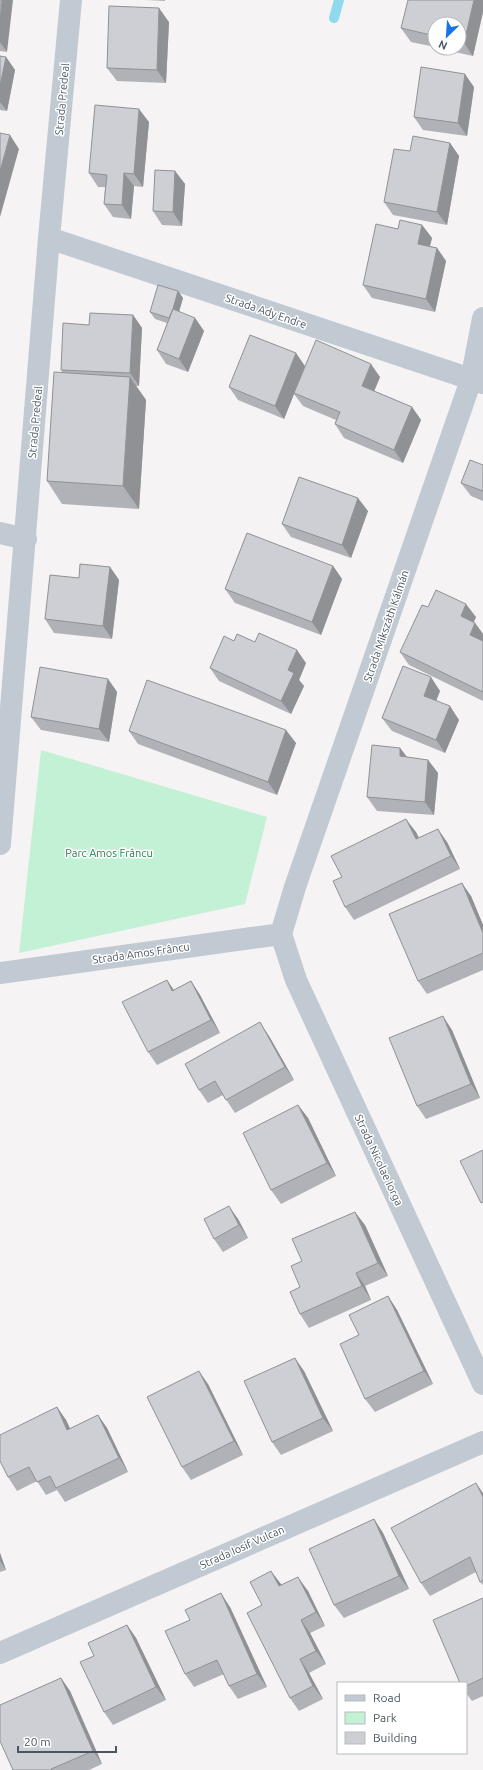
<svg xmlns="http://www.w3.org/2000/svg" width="483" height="1770" font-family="Ubuntu,sans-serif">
<rect width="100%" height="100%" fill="#f5f3f3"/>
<path fill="#c3f1d5" d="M41,750l226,67 -22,87 -226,49z"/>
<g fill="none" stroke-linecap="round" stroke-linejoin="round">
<path stroke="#90daee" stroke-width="10" d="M334,18l5,-18"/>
<path stroke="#c1cad2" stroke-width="22" d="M49,238l434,145
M0,533l26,6
M0,844l49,-606 22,-238
M281,934l14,-47 176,-507 12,-62
M281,934l15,46 187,404
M0,973l281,-39
M0,1653l483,-211"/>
</g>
<path fill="#b0b2b7" d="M0,0l7,52 -7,-1z
M146,0h19v1z
M483,0v12l-10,44 -36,-8h22v-24h-24v23l-24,-5 -10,-14z
M169,22l-3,61 -49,-2 -10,-13z
M0,56l6,1 9,13 -8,41 -7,-1z
M474,87l-7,49 -44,-6 -9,-13z
M149,122l-6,65 -9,-1 -3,33 -18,-2 -9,-13 1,-17h-7l-9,-14z
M450,143l9,13 -12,69 -54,-10 -9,-13 26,-51z
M175,171l10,13 -3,42 -20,-1 -9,-14z
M422,225l10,13 -2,8 7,2 9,13 -11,51 -63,-14 -9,-13 35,-56z
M178,291l5,7 -4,14 16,6 9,13 -16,41 -22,-8 -9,-14 10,-27 -12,-4 -5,-7z
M133,315l9,13 -3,58h-3l10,14 -7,109 -77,-5 -15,-23 16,-108 -2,-3 28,-45z
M305,366l75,11 -6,14 38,16 9,13 -18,43 -59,-25 -9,-14 1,-4 -33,-14 -9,-12 -10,25 -46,-19 -9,-13z
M483,465v36l-12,-5 -10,-13z
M368,511l-17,47 -60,-21 -9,-13z
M333,566l9,13 -21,56 -86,-32 -10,-14z
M110,567l9,13 -7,59 -58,-6 -9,-14 34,-41z
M428,607l48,10 -2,5 1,1 8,11v6l-1,1h1v60l-74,-36 -9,-13z
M306,663l-7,17 5,6 -13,28 -72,-33 -9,-13z
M108,679l9,13 -8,50 -68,-12 -10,-13z
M440,691l-4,10 23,19 -14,33 -53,-22 -10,-13z
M129,731l167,12 -19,52 -139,-51z
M400,748l7,9 21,3 10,13 -4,42 -57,-4 -10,-14z
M416,832l3,6 28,4 13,27 -106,51 -9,-13 -3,-30z
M471,896l12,29v45l-56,24 -9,-13z
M191,981l9,14 20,38 -63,32 -9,-13 26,-62z
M452,1030l28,68 -54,21 -9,-13z
M269,1036l25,44 -59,33 -12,-18 -15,8 -9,-13z
M298,1105l10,13 28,58 -55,28 -10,-14z
M238,1219l10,19 -25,14 -9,-13z
M365,1225l23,51 -23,10 6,14 -62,28 -9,-14 2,-53z
M388,1296l9,14 36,74 -58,28 -10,-13 -6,-64z
M304,1371l29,60 -52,24 -9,-13z
M208,1384l35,71 -52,25 -9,-13z
M57,1407l9,13 4,9 28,-14 9,13 21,44 -63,30 -8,-12 -11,5 -9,-14 -20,10 -9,-14z
M483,1493v92l-3,-3 -4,-10 -46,24 -9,-13z
M374,1519l9,14 26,56 -65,29 -10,-13z
M0,1553l6,17 -6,2z
M281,1584v1l27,6 17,35 -15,7 16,31 -17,9 14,26 -24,12 -9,-13 -28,-93z
M483,1598v98l-11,5 -6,-8v-10z
M230,1607l37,80 -29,12 -9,-13 -5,-12 -30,13 -9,-13z
M127,1625l9,13 30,62 -53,25 -9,-13 -10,-56z
M61,1678l9,13 32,73 -13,6h-76z"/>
<path fill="#909195" d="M2,0h11l-6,52 -7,-10v-21z
M474,0h9v12l-10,44 -9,-13z
M159,8l10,14 -3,61 -9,-13z
M6,57l9,13 -8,41 -7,-9v-16z
M465,74l9,13 -7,49 -9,-13z
M139,109l10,13 -6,65 -9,-13z
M10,135l9,14 -19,68v-46z
M450,143l9,13 -12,69 -10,-13z
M175,171l10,13 -3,42 -9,-14z
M124,173l10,13 -3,33 -9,-14z
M422,225l10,13 -5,19 -9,-13z
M437,248l9,13 -11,51 -9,-13z
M178,291l5,7 -8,27 -5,-7z
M133,315l9,13 -3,58 -9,-13z
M195,318l9,13 -16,41 -9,-13z
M296,353l9,13 -11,27v1l-10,25 -9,-13z
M371,364l9,13 -9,22 -9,-13z
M130,377l16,23 -7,109 -16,-23z
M412,407l9,13 -18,43 -9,-13z
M358,498l10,13 -17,47 -9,-13z
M333,566l9,13 -21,56 -9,-13z
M110,567l9,13 -7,59 -9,-13z
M466,604l10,13 -6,12 -9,-13z
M475,623l8,11v6l-4,8 -9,-13z
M297,650l9,13 -7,17 5,6 -13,28 -10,-13 7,-31z
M431,677l9,14 -7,18 -9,-13z
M108,679l9,13 -8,50 -10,-13z
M450,706l9,14 -14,33 -9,-13z
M286,730l10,13 -19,52 -9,-13z
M400,748l10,13 -10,-5z
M428,760l10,13 -4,42 -9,-13z
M406,819l10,13 10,21 -10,-14z
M438,829l9,13 13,27 -9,-13z
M462,883l9,13 12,29v8z
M167,980l9,13 -4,-2z
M191,981l9,14 20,38 -9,-13z
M443,1016l9,14 28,68 -9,-14z
M260,1022l9,14 25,44 -9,-13z
M298,1105l10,13 28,58 -9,-13z
M229,1206l9,13 10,19 -9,-13z
M355,1212l10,13 23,51 -10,-13z
M356,1273l9,13 6,14 -9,-14z
M388,1296l9,14 36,74 -9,-13z
M295,1358l9,13 29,60 -10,-13z
M199,1371l9,13 35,71 -9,-14z
M57,1407l9,13 11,23 -10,-13z
M98,1415l9,13 21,44 -9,-14z
M476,1483l7,10v4z
M374,1519l9,14 26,56 -10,-13z
M0,1553l6,17 -6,-9z
M271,1571l10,13 7,16 -9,-14z
M298,1577l10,14 17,35 -9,-14z
M221,1593l9,14 37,80 -10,-13z
M301,1620l9,13 16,31 -10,-13z
M127,1625l9,13 30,62 -10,-13z
M300,1659l9,14 14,26 -10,-13z
M61,1678l9,13 32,73 -9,-13z"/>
<path fill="#cdcfd5" stroke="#909195" d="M0,0h2l-2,21z
M408,0h66l-10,43 -5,-1v-18h-24v12l-34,-8z
M109,6l50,2 -2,62 -50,-2z
M0,56l6,1 -6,29z
M421,67l44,7 -7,49 -44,-6z
M95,105l44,4 -5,65 -10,-1 -2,32 -18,-1 3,-29 -18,-2z
M0,133l10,2 -10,36z
M413,136l37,7 -13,69 -53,-10 10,-53 16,2z
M155,170l20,1 -2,41 -20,-1z
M400,220l22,5 -4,19 19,4 -11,51 -63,-14 13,-61 22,5z
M158,285l20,6 -5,18 -4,9 -19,-6z
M173,309l22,9 -16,41 -22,-9z
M90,313l43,2 -3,58 -69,-3 2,-47 26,2z
M250,335l46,18 -21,53 -46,-19z
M316,340l55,24 -9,22 50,21 -18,43 -59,-26 5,-12 -46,-19z
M54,372l76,5 -7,109 -76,-5z
M470,460l13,5v26l-22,-8z
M299,477l59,21 -16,47 -60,-21z
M247,533l86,33 -21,56 -87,-33z
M80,564l30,3 -7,59 -58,-7 5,-44 29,3z
M436,590l30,14 -5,12 14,7 -5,12 13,6v51l-83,-40 22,-47 6,2z
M259,633l38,17 -9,20 6,3 -13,28 -71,-33 14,-32 10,5 3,-7 18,8z
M403,666l28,11 -7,19 26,10 -14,34 -54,-22z
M40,667l68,12 -9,50 -68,-12z
M147,680l139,50 -18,52 -139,-51z
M372,745l28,3v8l28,4 -3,42 -58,-5z
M406,819l10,20 22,-10 13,27 -106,51 -12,-26 9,-4 -11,-21z
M462,883l21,50v20l-65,28 -29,-67z
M167,980l5,11 19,-10 20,39 -63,32 -26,-50z
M443,1016l28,68 -54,22 -28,-68z
M260,1022l25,45 -59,33 -11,-19 -16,9 -14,-26z
M298,1105l29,58 -56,27 -28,-57z
M483,1150v52l-2,1 -21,-42z
M229,1206l10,19 -25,14 -10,-20z
M355,1212l23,51 -22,10 6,13 -62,28 -10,-22 10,-5 -9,-21 11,-5 -10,-22z
M388,1296l36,75 -59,28 -25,-55 19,-9 -10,-20z
M295,1358l28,60 -51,24 -28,-61z
M199,1371l35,70 -52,26 -35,-70z
M57,1407l10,23 31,-15 21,43 -63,30 -6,-12 -13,6 -8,-15 -21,10 -8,-16v-26z
M476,1483l7,14v83l-3,2 -10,-25 -49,26 -30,-55z
M374,1519l25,57 -65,29 -25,-56z
M271,1571l8,15 19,-9 18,35 -15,8 15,31 -16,8 13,27 -23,12 -43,-85 15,-8 -12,-23z
M221,1593l36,81 -28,12 -12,-26 -32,14 -20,-43 25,-11 -5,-10z
M483,1598v80l-17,8v-3h-6l-27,-63z
M127,1625l29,62 -52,25 -24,-50 14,-6 -6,-13z
M61,1678l32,73 -42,18 1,1h-39l-13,-29v-36z"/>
<g text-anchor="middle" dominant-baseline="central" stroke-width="3" stroke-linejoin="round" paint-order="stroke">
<g font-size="11" fill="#4a5661" stroke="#fff">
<text transform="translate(62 99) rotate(-85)">Strada Predeal</text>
<text transform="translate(266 311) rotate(19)">Strada Ady Endre</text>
<text transform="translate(35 422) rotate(-85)">Strada Predeal</text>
<text transform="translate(386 626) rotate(-71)">Strada Mikszáth Kálmán</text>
<text transform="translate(141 953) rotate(-8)">Strada Amos Frâncu</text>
<text transform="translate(379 1160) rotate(65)">Strada Nicolae Iorga</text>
<text transform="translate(242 1547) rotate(-24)">Strada Iosif Vulcan</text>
</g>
<g font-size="11" fill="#17864f" stroke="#fff">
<text x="109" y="853">Parc Amos Frâncu</text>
</g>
</g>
<rect x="337" y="1682" width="130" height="72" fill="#ffffff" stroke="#b7bbc0"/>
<rect x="345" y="1695" width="20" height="6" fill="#c1cad2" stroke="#b7bbc0"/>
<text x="373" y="1702" font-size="12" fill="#4a5661">Road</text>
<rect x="345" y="1712" width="20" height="12" fill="#c3f1d5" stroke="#b7bbc0"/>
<text x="373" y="1722" font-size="12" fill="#4a5661">Park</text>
<rect x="345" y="1732" width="20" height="12" fill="#cdcfd5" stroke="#b7bbc0"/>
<text x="373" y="1742" font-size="12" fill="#4a5661">Building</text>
<g transform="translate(447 36) rotate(205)"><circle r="19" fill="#ffffff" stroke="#b7bbc0"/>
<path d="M0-3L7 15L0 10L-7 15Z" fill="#1a73e8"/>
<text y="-6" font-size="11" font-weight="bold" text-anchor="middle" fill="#4a5661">N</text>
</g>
<path d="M18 1746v6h98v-6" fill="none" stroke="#4a5661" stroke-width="2"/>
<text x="24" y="1746" font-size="12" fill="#4a5661" stroke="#ffffff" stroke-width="3" paint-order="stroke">20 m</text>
</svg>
